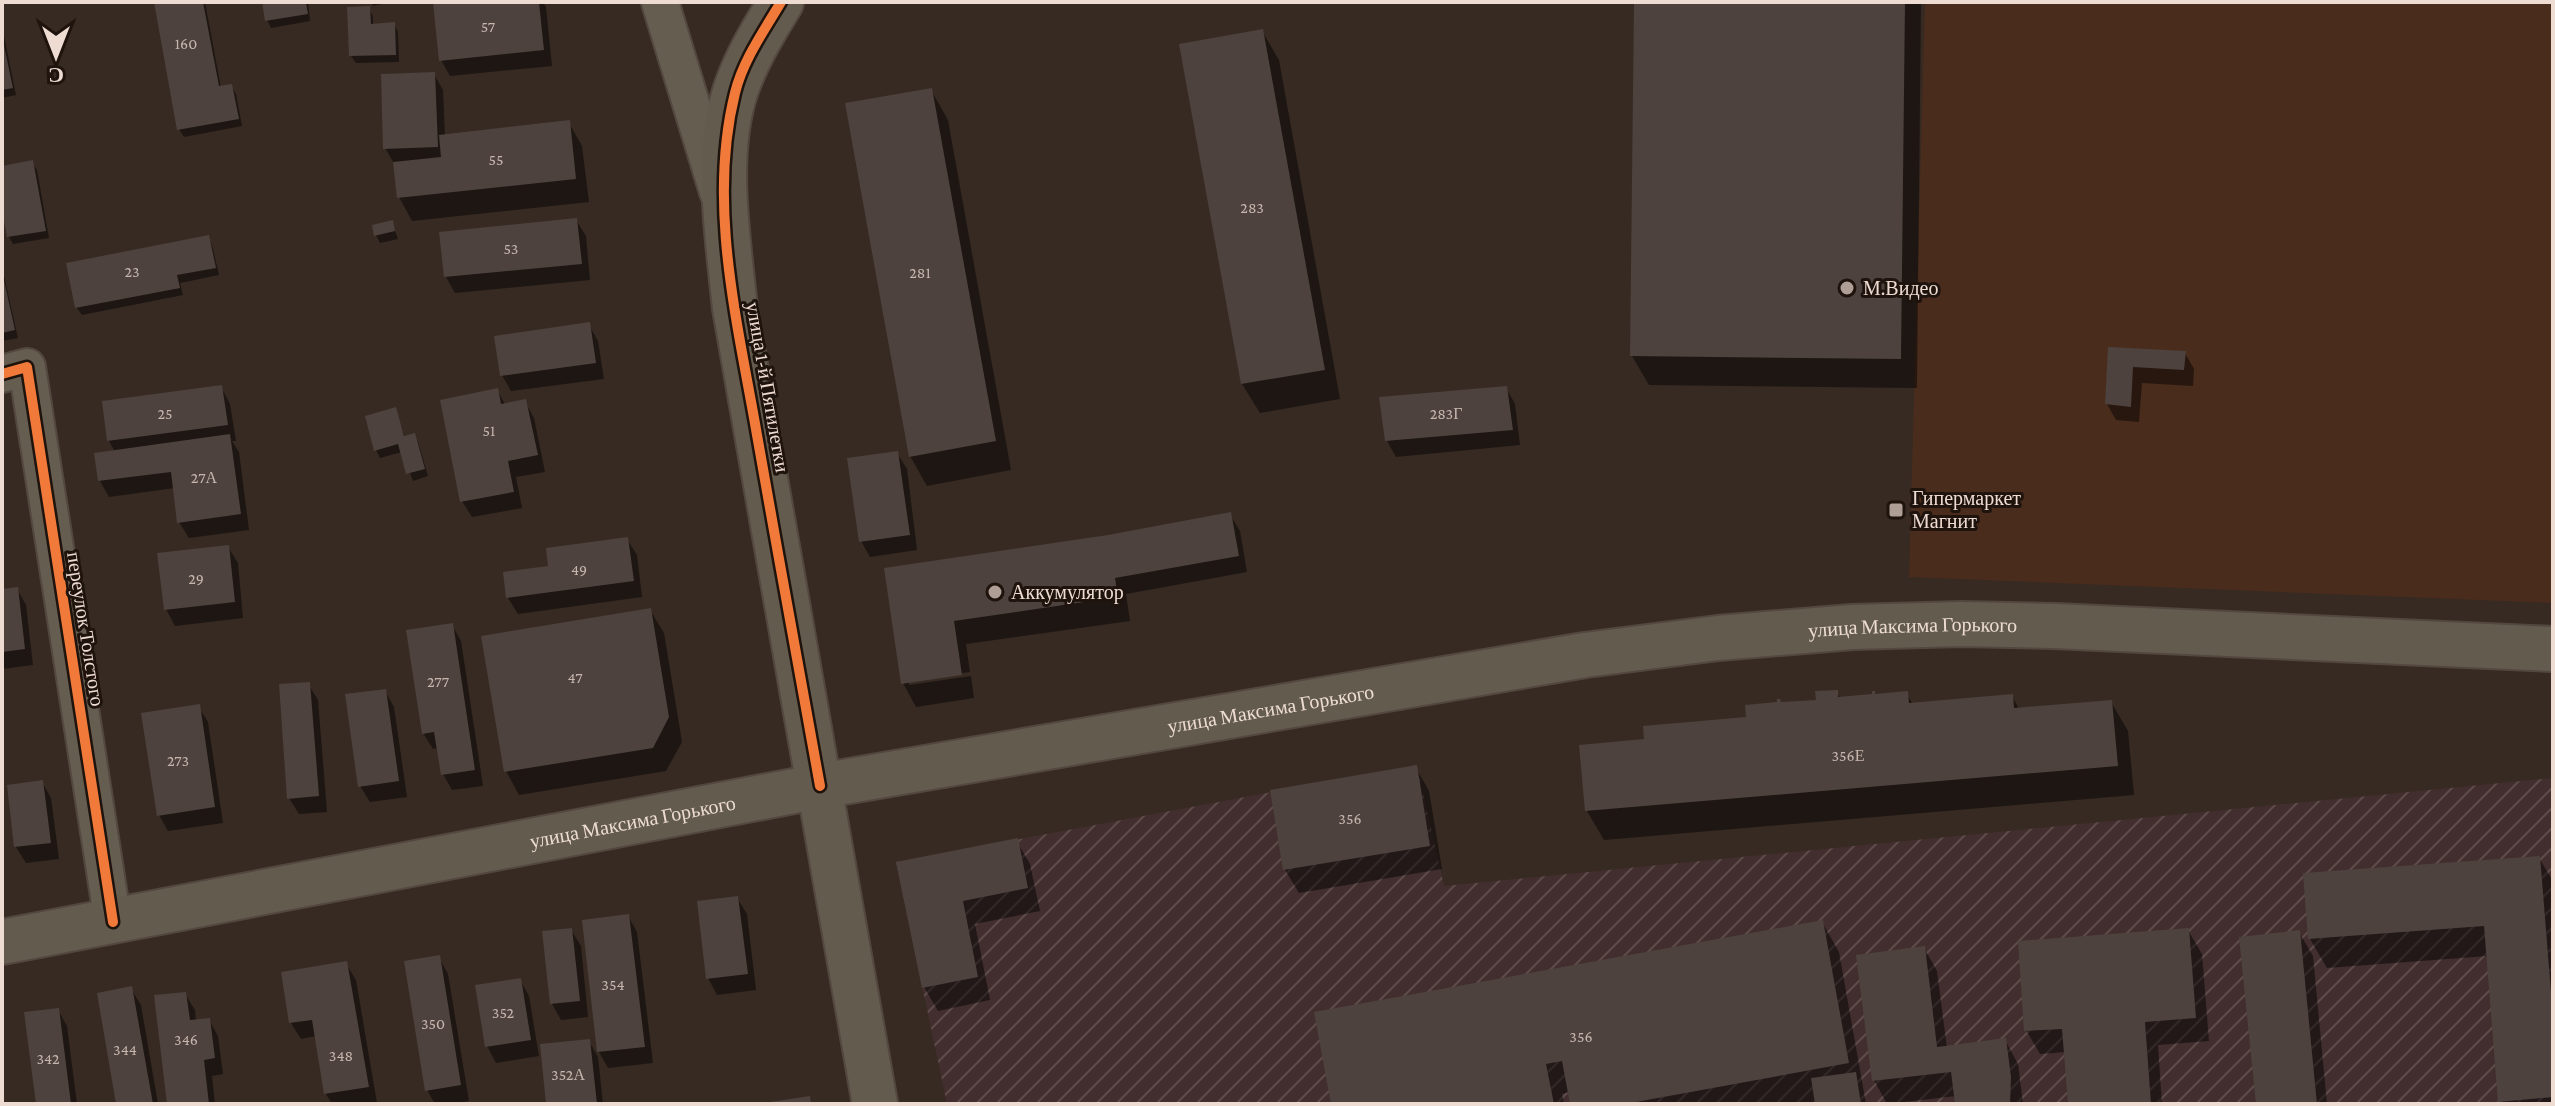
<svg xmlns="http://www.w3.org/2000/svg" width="2555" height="1106" font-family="'Crimson Pro',serif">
<defs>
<pattern id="industrial-furrows" width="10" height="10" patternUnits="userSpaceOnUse" patternTransform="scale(2)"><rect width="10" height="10" fill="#422e2e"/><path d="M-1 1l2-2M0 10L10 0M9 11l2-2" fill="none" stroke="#5e4c4b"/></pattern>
</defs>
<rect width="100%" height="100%" fill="#372a22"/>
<path fill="#492c1c" d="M1925,2h628v601l-644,-26z"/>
<path fill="url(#industrial-furrows)" d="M1417,765l27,121 1109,-108v326h-1606l-51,-242z"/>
<path fill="#0007" d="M156,2h49l16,86 10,-2 5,8 6,32 -58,11 -5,-8z
M264,2h44l2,19 -39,7 -4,-8z
M371,2h20l-18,4z
M435,2h108l3,5 6,59 -102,10 -9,-16z
M1636,2h285l-4,386 -268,-3 -17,-29z
M368,8l5,8v9l21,-1 4,8 1,30 -43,1 -5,-7z
M2,26l14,69 -14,3z
M1262,31l17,29 61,339 -80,14 -18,-29 -61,-338z
M434,74l9,16 2,46 124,-13 13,23 7,56 -177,19 -13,-24 -4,-32 -10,-17z
M931,90l17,30 63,350 -84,16 -17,-30z
M32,163l5,7 12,68 -36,6 -4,-7 -7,-37v-32z
M576,220l10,16 4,44 -135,13 -9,-16z
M392,223l6,16 -18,4 -4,-8z
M208,237l4,8 7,30 -39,8 3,12 -101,20 -5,-7 -8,-43z
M2,267l16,71 -16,3z
M589,325l9,16 6,38 -93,12 -9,-16z
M2110,349l75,4 9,16 -1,17 -51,-3 -3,39 -23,-2 -9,-16z
M221,387l9,17 6,37h-4l7,11 10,78 -60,8 -10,-16 -4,-34 -66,9 -9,-16 15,-29 -6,-11 -5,-39z
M1506,388l9,16 5,41 -124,12 -9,-16z
M497,390l9,16 19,-4 9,16 11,54 -29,5 6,31 -50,9 -10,-16z
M395,409l10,28 9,-2 4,7 10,34 -15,5 -11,-29 -22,6 -4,-8z
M897,453l10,16 10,81 -47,7 -9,-16z
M1230,515l10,16 7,41 -121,22 4,27 -164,23 4,28 -61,9v4l62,-9 3,22 -58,9 -13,-24 -17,-113 221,-33z
M627,539l10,16 5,42 -124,17 -10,-16 42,-30z
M228,547l10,16 5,55 -68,8 -9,-17z
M17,589l9,16 7,60 -31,4v-78z
M650,610l14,23 18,109 -16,29 -147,24 -13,-24z
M452,625l9,16 22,145 -31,4 -9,-16 -4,-26 -6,1 -10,-16z
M308,684l10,16 9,112 -28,2 -10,-16z
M385,691l9,16 13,90 -37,5 -10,-16z
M1836,692l5,7 66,-5 6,11 99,-9 7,13 92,-7 17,29 6,64 -530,45 -17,-29 59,-70 172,-40z
M198,706l10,16 15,101 -55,8 -9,-16z
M1416,768l13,23 13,78 -143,24 -14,-23 -13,-79z
M42,782l9,16 8,61 -33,4 -10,-16 -7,-61z
M1016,840l14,24 10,47 -65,13 15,76 -52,11 -14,-24 -25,-123z
M2539,858l14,23v223h-52l-13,-148 -161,12 -17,-29z
M737,898l10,16 9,76 -39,5 -9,-17z
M628,916l9,16 16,131 -45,5 -9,-16z
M1822,922l17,30 27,152h-49l-1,-3 -14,3h-230l-2,-12 -8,2 2,10h-231z
M571,930l10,16 7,71 -27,3 -9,-16z
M2188,930l14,24 7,87 -51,4 4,59h-92l-4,-52 -26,2 -14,-24z
M2299,932l14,24 14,148h-69z
M1924,948l13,23 10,77 58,-8 13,24 5,40h-66l-1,-8 -69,8 -13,-24z
M439,958l9,16 21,127 -20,3h-14l-8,-14z
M346,964l10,16 21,123 -45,1 -6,-10 -10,-58 -15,3 -10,-16 -8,-49z
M520,980l9,16 10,60 -43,7 -9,-17z
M131,989l10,16 17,99h-40z
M185,994l10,16 1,11 13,-1 9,16 5,38 -11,2 3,28h-46z
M58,1010l9,16 10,78h-39z
M589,1041l9,16 5,47h-55z"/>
<path fill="#4e423e" d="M154,2h49l16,84 13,-2 7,35 -62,11z
M262,2h44l2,12 -43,7z
M433,2h106l5,48 -105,11z
M1634,2h271l-4,357 -271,-3z
M370,6l1,18 24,-2 1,33 -47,1 -2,-49z
M1263,29l62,341 -84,14 -62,-340z
M2,36l11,52 -11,2z
M435,72l3,75 -55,2 -2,-75z
M932,88l64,353 -87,16 -64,-354z
M570,120l6,59 -179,19 -4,-36 48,-5 -2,-22z
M33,160l13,71 -39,6 -5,-26v-45z
M577,218l5,46 -138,13 -5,-45z
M393,220l2,11 -21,5 -2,-11z
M209,235l7,33 -39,7 3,13 -105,20 -9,-45z
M2,271l13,59 -13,3z
M590,322l6,41 -96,13 -6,-40z
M2108,347l78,4 -2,19 -51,-3 -2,40 -26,-3z
M222,385l6,40 -121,16 -5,-40z
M1507,386l6,44 -128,11 -6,-44z
M498,388l3,16 25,-5 12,56 -30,6 6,31 -54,10 -20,-102z
M396,407l8,29 11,-3 10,36 -19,5 -8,-30 -24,7 -9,-35z
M230,434l11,80 -64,9 -6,-51 -73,9 -4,-28z
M898,451l12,84 -51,7 -12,-84z
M1231,512l8,44 -124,22 3,19 -164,24 8,54 -61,9 -17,-116 224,-33z
M628,537l6,44 -128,17 -3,-26 45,-6 -2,-18z
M229,545l6,57 -71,8 -7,-57z
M18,587l7,62 -23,3v-63z
M651,608l18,109 -16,31 -149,24 -23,-136z
M453,623l22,147 -34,5 -7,-43 -12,2 -16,-104z
M310,682l9,114 -32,3 -8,-115z
M386,689l13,92 -41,6 -13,-93z
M1838,690v7l34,-3v-3h3v3l33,-3 1,12 104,-9 1,14 98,-8 6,66 -533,45 -6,-66 65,-6 -1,-13 103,-9 -1,-12 32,-3v-3h3l1,3 35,-2 -1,-9z
M200,704l15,103 -58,9 -16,-103z
M1417,765l13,81 -147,24 -13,-80z
M43,780l8,63 -37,4 -7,-62z
M1018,838l10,50 -65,13 15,76 -56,11 -26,-126z
M2540,856l13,161v80l-55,5 -14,-176 -176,13 -5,-66z
M738,896l10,78 -42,5 -9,-78z
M629,914l16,133 -48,5 -15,-132z
M1823,920l26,143 -224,41h-55l-8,-43 -16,3 8,40h-223l-17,-92z
M572,928l8,73 -30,3 -8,-73z
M2189,928l7,90 -51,4 6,82h-83l-6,-75 -38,2 -6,-90z
M2300,930l17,174h-61l-17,-167z
M1925,946l12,101 69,-9 5,39 -1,27h-55l-4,-32 -79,9 -16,-126z
M440,955l21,130 -36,6 -21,-130z
M347,961l22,126 -45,7 -12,-74 -23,3 -8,-51z
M521,978l10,62 -46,7 -10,-62z
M132,986l21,118h-37l-19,-111z
M186,992l4,28 20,-2 5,40 -11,2 5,44h-42l-13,-109z
M59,1008l12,96h-35l-12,-92z
M590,1039l7,65h-51l-6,-60z
M1856,1072l5,32h-46l-4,-26z
M810,1096l1,8h-41v-2z"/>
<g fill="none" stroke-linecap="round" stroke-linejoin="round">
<g stroke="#534740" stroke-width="40">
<path id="street" d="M660,2l58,190
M2,374l25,-7 86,555"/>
</g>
<g stroke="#534740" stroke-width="48">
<g id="secondary">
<path d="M781,2c-17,28 -34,55 -45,87 -22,65 -8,151 -1,219l140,796"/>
<path id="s1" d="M2,942l818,-156 765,-131 133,-17 134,-11 109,-3 94,2 498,23"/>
</g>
</g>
<use href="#street" stroke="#645d50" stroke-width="36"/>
<use href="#secondary" stroke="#635c4e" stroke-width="44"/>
<g stroke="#1f130d" stroke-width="15">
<path id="cycleway" d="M781,2c-17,29 -38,58 -46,91 -28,112 3,231 22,342 21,117 41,234 63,351
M2,374l25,-7 86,555"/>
</g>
<use href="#cycleway" stroke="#f17a3a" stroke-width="10"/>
</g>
<g fill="#ae9e95" stroke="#1f130d" stroke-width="3">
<circle cx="1847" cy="288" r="8"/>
<rect x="1888" y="502" width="16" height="16" rx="4"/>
<circle cx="995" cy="592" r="8"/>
</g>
<g text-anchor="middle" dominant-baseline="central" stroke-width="6" stroke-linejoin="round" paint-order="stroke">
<g font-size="16" fill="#c6b6ae">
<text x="488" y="26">57</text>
<text x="186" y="43">160</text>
<text x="496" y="159">55</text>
<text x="1252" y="207">283</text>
<text x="511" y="248">53</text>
<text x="132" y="271">23</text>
<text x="920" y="272">281</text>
<text x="165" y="413">25</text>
<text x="1446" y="413">283Г</text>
<text x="489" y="430">51</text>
<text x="204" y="477">27А</text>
<text x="579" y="569">49</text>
<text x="196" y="578">29</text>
<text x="575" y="677">47</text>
<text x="438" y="681">277</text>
<text x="1848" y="755">356Е</text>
<text x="178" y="760">273</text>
<text x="1350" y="818">356</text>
<text x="613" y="984">354</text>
<text x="503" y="1012">352</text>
<text x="433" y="1023">350</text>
<text x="1581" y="1036">356</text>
<text x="186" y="1039">346</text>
<text x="125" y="1049">344</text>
<text x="341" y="1055">348</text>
<text x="48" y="1058">342</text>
<text x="568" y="1074">352А</text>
</g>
<g font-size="20" fill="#eedcd3" stroke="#1f130d" text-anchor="start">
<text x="1863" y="288">М.Видео</text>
<text x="1912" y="498">Гипермаркет<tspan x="1912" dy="23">Магнит</tspan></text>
<text x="1011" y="592">Аккумулятор</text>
</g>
<g font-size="20" fill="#eedcd3" stroke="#1f130d">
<text transform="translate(768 387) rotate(80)">улица 1-й Пятилетки</text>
<text stroke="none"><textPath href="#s1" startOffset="1938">улица Максима Горького</textPath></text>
<text transform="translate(86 629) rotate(81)">переулок Толстого</text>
<text stroke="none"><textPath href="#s1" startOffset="1290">улица Максима Горького</textPath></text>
<text stroke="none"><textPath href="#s1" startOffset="642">улица Максима Горького</textPath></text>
</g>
</g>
<rect width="2555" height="1106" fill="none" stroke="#eedcd3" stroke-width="8"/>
<g transform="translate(56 56) rotate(180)" stroke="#1f130d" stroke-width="6" paint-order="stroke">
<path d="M0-6L14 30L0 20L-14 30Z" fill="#eedcd3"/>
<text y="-12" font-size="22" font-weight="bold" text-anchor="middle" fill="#eedcd3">С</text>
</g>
</svg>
